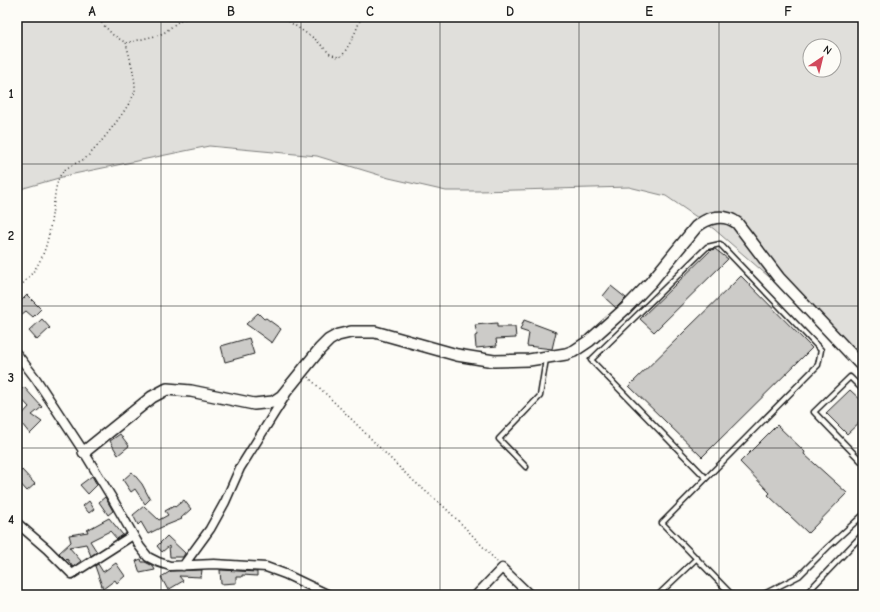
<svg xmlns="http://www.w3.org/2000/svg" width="880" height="612" font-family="'Comic Neue',sans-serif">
<rect width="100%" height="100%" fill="#fdfcf7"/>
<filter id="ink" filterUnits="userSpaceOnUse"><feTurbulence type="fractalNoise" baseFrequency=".025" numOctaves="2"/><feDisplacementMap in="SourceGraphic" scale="8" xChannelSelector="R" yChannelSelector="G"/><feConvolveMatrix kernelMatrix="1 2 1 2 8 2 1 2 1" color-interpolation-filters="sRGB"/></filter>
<g filter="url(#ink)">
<path fill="#e0dfdb" stroke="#7e7e7c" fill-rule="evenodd" d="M17,17h846v346l-57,-54 -92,-80 -48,-33 -37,-9 -150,4h-33l-57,-13 -72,-22 -108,-10 -140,29 -52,15zM810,46h24v24h-24z"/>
<path fill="#cccbc8" stroke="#1c1c1c" d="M715,249l13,10 -74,73 -14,-13 71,-69z
M741,276l71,72 -110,109 -73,-71z
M611,286l15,12 -10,10 -13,-12z
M27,295l14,14 -8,8 -7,-6 -9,7v-13z
M258,313l6,6 2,-1 15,11 -9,14 -26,-19z
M42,319l8,9 -13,12 -8,-9z
M524,320l32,12 -4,17 -25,-3 2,-13 -9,-3z
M497,323v4h18l1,11 -20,1 1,7 -21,2 -1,-12 2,-1 -2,-10z
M249,338l5,16 -29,8 -4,-16z
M24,387l18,20 -10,8 10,7 -12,12 -12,-15 11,-12 -12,-13z
M850,390l13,12v17l-16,15 -21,-21z
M777,425l28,27 -1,2 43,39 -39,40 -40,-38 2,-2 -30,-31z
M120,434l9,12 -11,9 -8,-14z
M22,470l13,14 -8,7 -10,-11v-5z
M132,472l10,12 8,15 -5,5 -10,-15 -4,3 -8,-12z
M92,476l5,9 -9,9 -8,-9z
M105,497l8,14 -5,4 -9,-13z
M184,500l7,9 -10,9 1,1 -20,8 -14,7 -7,-12 -3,3 -5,-10 11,-9 15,14 9,-5 -3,-4 9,-5 1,1z
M89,501l5,8 -5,4 -6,-7z
M109,518l14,17 -6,4 -7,-8 -20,10 7,11 -6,4 -5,-12 -17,3 12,14 -8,6 -6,-8 -1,1 -7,-7 12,-11 -2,-7 19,-3 -1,-2z
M167,536l18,17 -2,4h-13l-1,-11 -7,6 -5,-6z
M141,559l1,3h3l8,4 2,4 -15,3 -4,-12z
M116,563l9,13 -8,7 -2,-3 -12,9 -8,-23 3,-2 5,8z
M202,570l-1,7 -22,-1 4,5 -15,9 -7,-13 10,-6z
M220,570l37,2v4l-15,-1v2h-6v6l-15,1z"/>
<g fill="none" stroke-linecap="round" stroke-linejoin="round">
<g stroke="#1c1c1c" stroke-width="7">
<path id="lane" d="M863,390l-13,-13 -36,35 49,51
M526,467l-27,-28 41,-43 6,-37
M706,478l-115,-118 116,-113 13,-3 101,106 -3,15 -156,158 70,72
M658,595l39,-37
M762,595l37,-19 29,-29 35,-32
M805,595l58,-61"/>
</g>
<g stroke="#1c1c1c" stroke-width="11">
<path id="street" d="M17,354l19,25 48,73 28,46 28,49 8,10 10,5 12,4 44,-2 52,3 19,7 44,21
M17,523l30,26 25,25 61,-39
M183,566l27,-37 15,-27 15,-34 45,-72
M476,595l26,-27 28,27"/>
</g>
<g stroke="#1c1c1c" stroke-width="14">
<path id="secondary" d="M84,452l68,-55 15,-8 24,2 63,13 19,-2 9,-6 38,-47 9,-9 9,-5 13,-3h24l82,23 37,6 35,-1 37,-6 8,-3 15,-10 37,-33 25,-26 45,-55c12,-10 28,-14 41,-4l42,55 84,89"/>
</g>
<path stroke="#1c1c1c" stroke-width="1.5" stroke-dasharray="1 3" stroke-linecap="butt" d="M96,17l17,18 13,8 33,-8 6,-3 15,-12 14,-3
M282,17l33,22 15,15 8,3 4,-1c8,-12 15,-26 19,-39
M329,17l2,3 3,1 5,-4
M17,289c28,-25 31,-45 36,-81 2,-11 2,-22 7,-32 6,-11 18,-12 27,-19 11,-10 45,-53 48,-66 1,-12 -6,-36 -9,-48
M308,377c32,30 62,61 93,92 13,13 27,24 41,36 19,18 37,37 55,57"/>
<use href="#lane" stroke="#fdfcf7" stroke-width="4"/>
<use href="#street" stroke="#fdfcf7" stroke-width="8"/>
<use href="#secondary" stroke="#fdfcf7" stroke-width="11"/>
</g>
</g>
<path fill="none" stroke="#1c1c1c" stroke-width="1" stroke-opacity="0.55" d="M161,17v578M301,17v578M440,17v578M579,17v578M719,17v578M17,164h846M17,306h846M17,448h846"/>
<rect width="880" height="612" fill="none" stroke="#fdfcf7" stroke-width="44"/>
<g transform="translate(822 58) rotate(35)"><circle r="19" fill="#fdfcf7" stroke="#a3a29f"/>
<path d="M0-3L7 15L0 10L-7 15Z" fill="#d1495b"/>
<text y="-6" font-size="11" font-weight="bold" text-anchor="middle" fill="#1c1c1c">N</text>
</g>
<rect x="22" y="22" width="836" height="568" fill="none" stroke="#1c1c1c" stroke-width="1.5"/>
<g font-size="13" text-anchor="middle" font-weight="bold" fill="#1c1c1c">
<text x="92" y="16">A</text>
<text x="231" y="16">B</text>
<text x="370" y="16">C</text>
<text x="510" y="16">D</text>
<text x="649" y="16">E</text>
<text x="788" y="16">F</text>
<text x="11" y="98">1</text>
<text x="11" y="240">2</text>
<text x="11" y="382">3</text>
<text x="11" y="524">4</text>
</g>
</svg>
